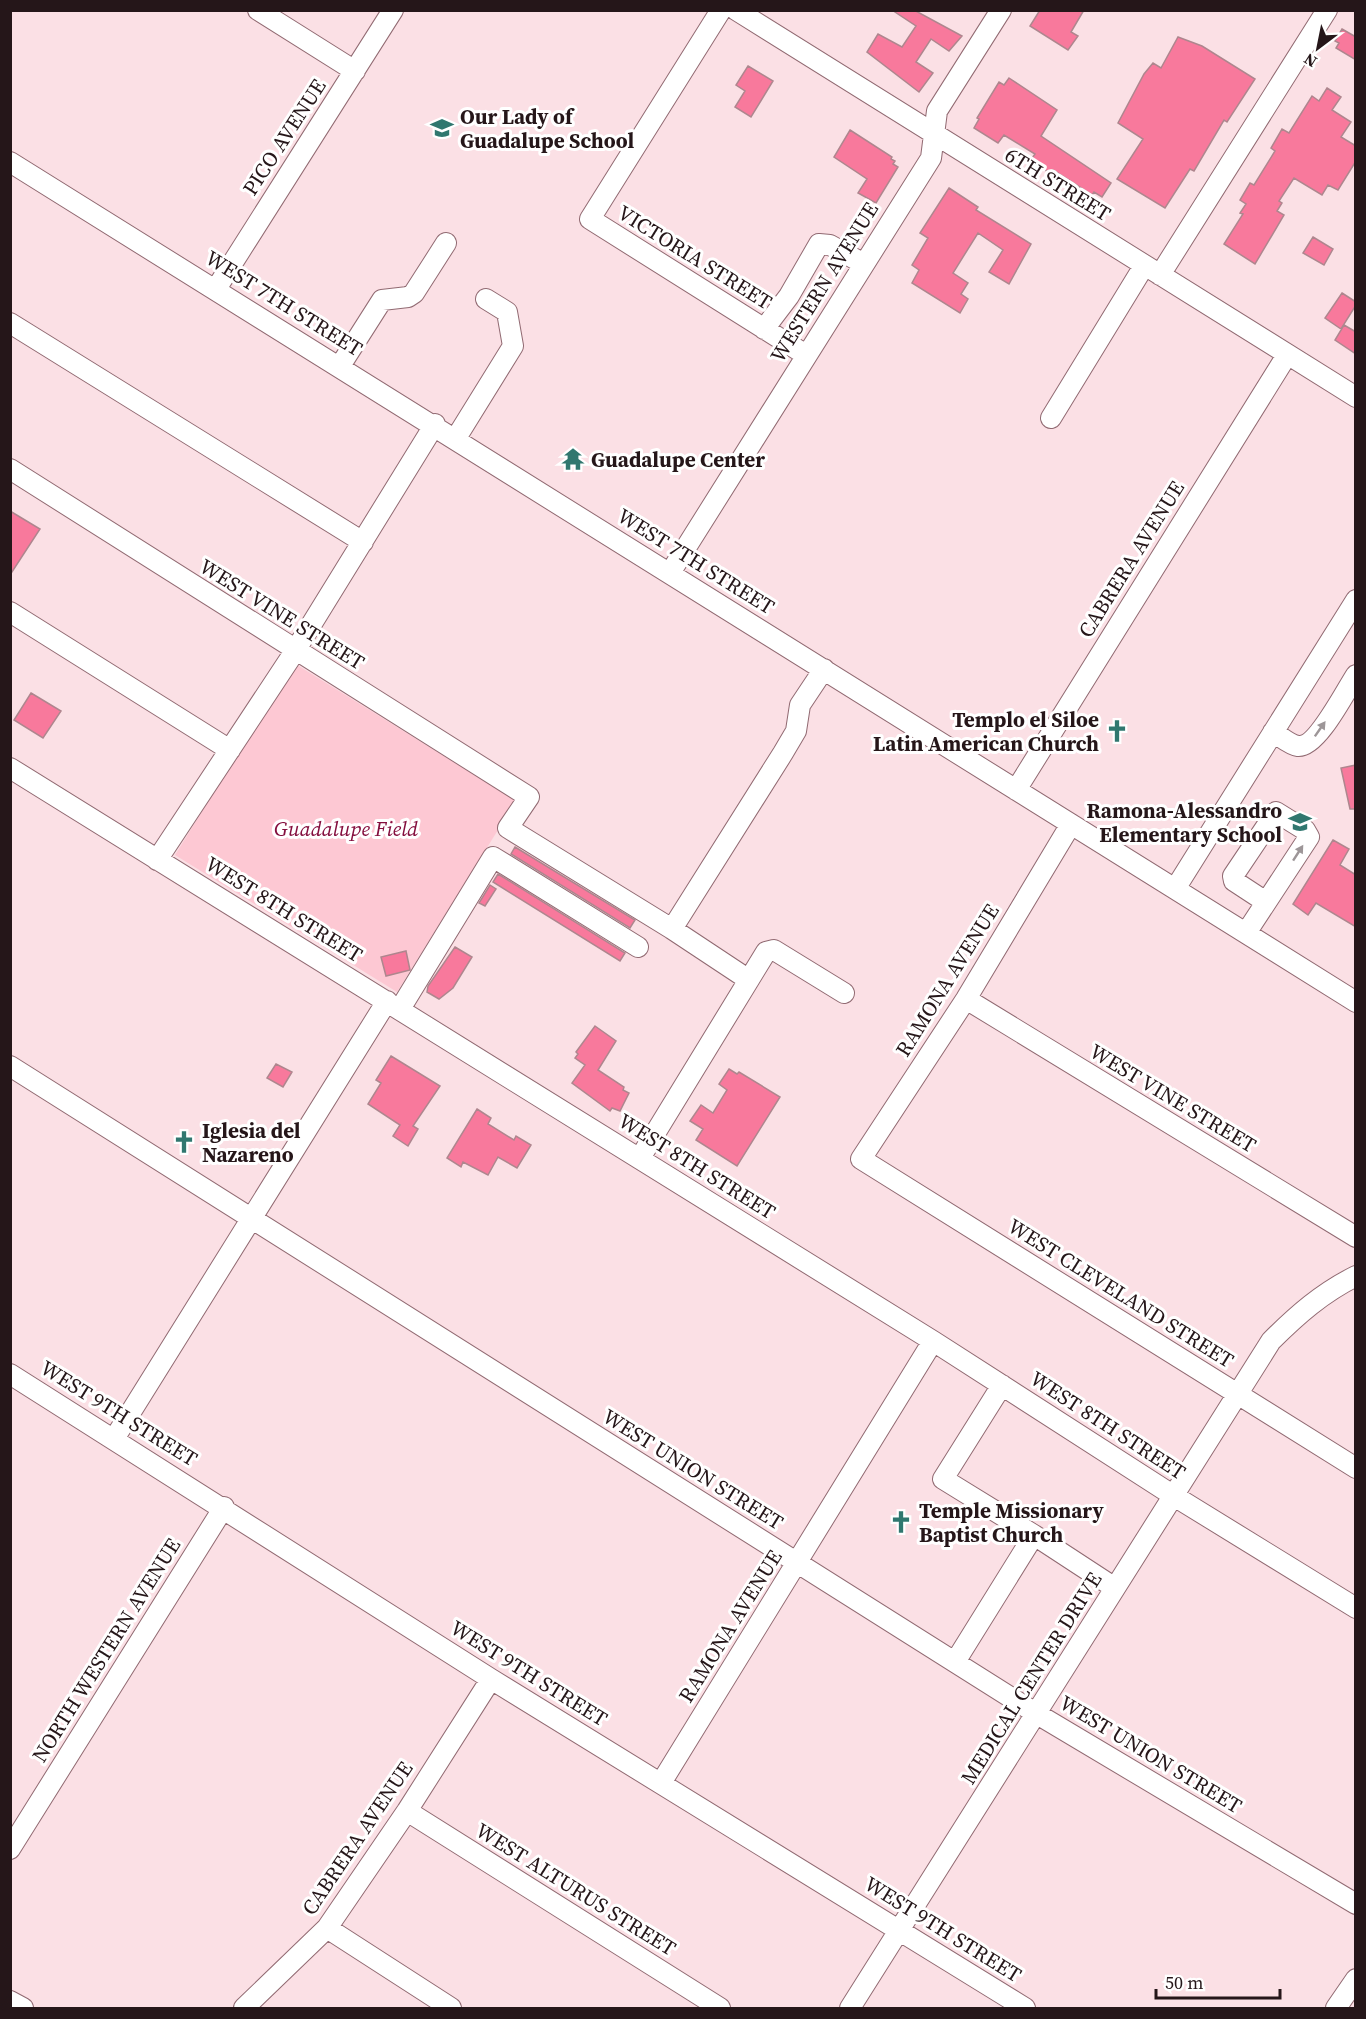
<svg xmlns="http://www.w3.org/2000/svg" width="1366" height="2019" font-family="'Source Serif 4',serif">
<rect width="100%" height="100%" fill="#fbe0e5"/>
<path fill="#fdc8d3" d="M294,663l222,138 -119,191 -222,-137z"/>
<path fill="#f8799c" stroke="#ae868e" stroke-width="1.5" d="M892,10h22l48,26 -13,15 -18,-12 -15,23 17,11 -14,19 -52,-40 11,-18 24,13 14,-21z
M1040,10h44l-13,22 7,4 -10,14 -38,-24z
M1342,29l14,8v23l-20,-12 3,-5 -4,-2z
M1178,37l24,9 53,33 -28,43 -3,-2 -30,51 -4,-2 -25,39 -48,-29 26,-40 -25,-16 26,-49 9,-11 8,5z
M748,66l25,15 -22,36 -16,-10 10,-16 -9,-6z
M1009,78l48,32 -16,26 70,47 -9,14 -8,-5 -2,3 -39,-25 -3,3 -20,-12 5,-7 -31,-19 -6,8 -24,-15 5,-9 -2,-1 22,-36 5,3z
M1327,88l14,9 -9,13 19,12 -10,15 15,9v15l-18,29 -10,-5 -6,10 -28,-17 -15,23 3,2 -5,8 7,4 -29,49 -31,-20 19,-30 -3,-1 6,-9 -6,-4 10,-17 4,2 21,-34 -4,-3 11,-19 7,4 23,-37 7,5z
M850,130l42,27 -1,2 4,2 -2,3 5,3 -22,36 -18,-10 9,-14 -33,-22z
M949,188l29,19 -2,3 55,34 -22,40 -20,-12 14,-22 -25,-17 -25,40 15,10 -7,11 7,5 -8,14 -48,-30 7,-13 -7,-5 16,-27 -8,-5z
M1313,237l20,12 -9,16 -21,-12z
M1342,293l14,9v3l-15,24 -16,-11z
M1344,325l12,7v22l-21,-14z
M10,511l30,18 -30,46z
M31,693l30,18 -18,27 -29,-18z
M1356,765v44h-6l-9,-41z
M1333,840l16,9 -9,16 16,10v52l-40,-24 -8,12 -15,-11z
M515,847l120,73 -5,8 -119,-74z
M498,874l127,79 -5,8 -127,-79z
M490,885l6,4 -11,17 -6,-3z
M455,947l17,10 -19,31 -14,11 -12,-7 1,-6z
M406,951l4,19 -24,6 -5,-19z
M595,1026l21,15 -18,29 26,17 -1,3 6,3 -9,18 -8,-3 -2,3 -38,-28 13,-18 -10,-7 3,-4 -2,-2z
M391,1056l49,30 -27,40 5,3 -10,17 -15,-10 7,-11 -32,-21 13,-21 -5,-3z
M276,1064l16,8 -9,15 -16,-9z
M729,1069l8,5 2,-2 41,25 -43,69 -41,-26 7,-11 -13,-8 11,-16 12,8 14,-23 -8,-6z
M477,1109l14,9 -3,6 26,16 2,-4 15,9 -14,23 -19,-11 -10,18 -25,-13 -2,5 -14,-9z"/>
<g fill="none" stroke-linecap="round" stroke-linejoin="round">
<g stroke="#916a72" stroke-width="22">
<path id="minor" d="M258,10l97,61
M721,10l-131,209 216,136
M736,10l620,387
M10,162l1346,840
M1160,275l167,-265
M216,289l177,-279
M10,323l353,219
M764,329l25,-33 30,-52 11,1 34,19
M340,366l42,-66 26,-3 6,-4 32,-50
M1051,418l93,-152
M456,438l57,-92 -6,-34 -21,-13
M10,469l519,328 -21,31 164,101 111,-176 13,-22 4,-26 24,-36
M670,573l261,-415 6,-47 64,-101
M10,612l220,138
M1273,732c7,4 17,13 25,14 19,2 48,-56 58,-71
M10,768l923,573 241,155 182,112
M1016,790l271,-435
M1071,824l-105,175 -105,160 495,309
M157,860l138,-209 140,-227
M1175,889l181,-289
M672,929l77,51
M1246,933l63,-96 -4,-7 -29,-18 -43,64 1,5 32,21
M966,999l390,238
M400,1009l93,-152 145,90
M10,1066l1027,648 319,190
M640,1158l126,-206 8,-2 70,43
M10,1374l481,305 534,329
M114,1439l273,-438
M1034,1535l81,53
M955,1662l79,-127 -91,-56 59,-94
M661,1783l272,-442
M407,1811l313,197
M10,1849l214,-342
M327,1928l124,80
M10,2001l13,7
M244,2008l83,-80 80,-117 84,-132
M850,2008l421,-667c26,-26 51,-48 85,-65
M1336,2008l20,-29"/>
</g>
<use href="#minor" stroke="#fff" stroke-width="20"/>
</g>
<defs><path id="oneway-solid" d="M-6-.8H1V-3.2L6.5 0L1 3.2V.8H-6Z" transform="scale(1.5)"/></defs>
<g fill="#9d9698">
<use href="#oneway-solid" transform="translate(1320 729) rotate(-55)"/>
<use href="#oneway-solid" transform="translate(1298 853) rotate(-57)"/>
</g>
<defs>
<g id="school-bare" transform="scale(1.8)"><path d="M0-5L7-2L0 1L-7-2ZM-4 1L0 2.5L4 1V4Q0 6-4 4Z" fill="#30776f" stroke="#fff" stroke-width="2.5" paint-order="stroke"/></g>
<g id="temple-bare" transform="scale(1.8)"><path d="M0-6L5-2H3V0L6.5 2.5H4V6H1.5V3h-3V6H-4V2.5H-6.5L-3 0V-2H-5Z" fill="#30776f" stroke="#fff" stroke-width="2.5" paint-order="stroke"/></g>
<g id="church-bare" transform="scale(1.8)"><path d="M-1.2-6h2.4v3.5h3.3v2.4h-3.3V6h-2.4V-.1h-3.3v-2.4h3.3Z" fill="#30776f" stroke="#fff" stroke-width="2.5" paint-order="stroke"/></g>
</defs>
<g fill-rule="evenodd">
<use href="#school-bare" x="442" y="128"/>
<use href="#temple-bare" x="573" y="459"/>
<use href="#church-bare" x="1117" y="731"/>
<use href="#school-bare" x="1300" y="822"/>
<use href="#church-bare" x="184" y="1142"/>
<use href="#church-bare" x="901" y="1522"/>
</g>
<g text-anchor="middle" dominant-baseline="central" stroke-width="6" stroke-linejoin="round" paint-order="stroke">
<g font-size="21" font-weight="bold" fill="#251619" stroke="#fff" text-anchor="start">
<text x="460" y="116">Our Lady of<tspan x="460" dy="24">Guadalupe School</tspan></text>
<text x="591" y="459">Guadalupe Center</text>
<text x="1099" y="719" text-anchor="end">Templo el Siloe<tspan x="1099" dy="24">Latin American Church</tspan></text>
<text x="1282" y="810" text-anchor="end">Ramona-Alessandro<tspan x="1282" dy="24">Elementary School</tspan></text>
<text x="202" y="1130">Iglesia del<tspan x="202" dy="24">Nazareno</tspan></text>
<text x="919" y="1510">Temple Missionary<tspan x="919" dy="24">Baptist Church</tspan></text>
</g>
<g font-size="21" fill="#251619" stroke="#fff">
<text transform="translate(284 137) rotate(-57)">PICO AVENUE</text>
<text transform="translate(1058 184) rotate(32)">6TH STREET</text>
<text transform="translate(695 257) rotate(32)">VICTORIA STREET</text>
<text transform="translate(824 282) rotate(-58)">WESTERN AVENUE</text>
<text transform="translate(284 303) rotate(32)">WEST 7TH STREET</text>
<text transform="translate(1131 559) rotate(-58)">CABRERA AVENUE</text>
<text transform="translate(696 561) rotate(32)">WEST 7TH STREET</text>
<text transform="translate(282 614) rotate(32)">WEST VINE STREET</text>
<text transform="translate(284 909) rotate(32)">WEST 8TH STREET</text>
<text transform="translate(947 980) rotate(-58)">RAMONA AVENUE</text>
<text transform="translate(1173 1098) rotate(31)">WEST VINE STREET</text>
<text transform="translate(697 1166) rotate(32)">WEST 8TH STREET</text>
<text transform="translate(1121 1293) rotate(32)">WEST CLEVELAND STREET</text>
<text transform="translate(119 1413) rotate(32)">WEST 9TH STREET</text>
<text transform="translate(1108 1425) rotate(33)">WEST 8TH STREET</text>
<text transform="translate(693 1469) rotate(32)">WEST UNION STREET</text>
<text transform="translate(730 1626) rotate(-58)">RAMONA AVENUE</text>
<text transform="translate(106 1650) rotate(-58)">NORTH WESTERN AVENUE</text>
<text transform="translate(529 1673) rotate(32)">WEST 9TH STREET</text>
<text transform="translate(1031 1678) rotate(-58)">MEDICAL CENTER DRIVE</text>
<text transform="translate(1151 1754) rotate(31)">WEST UNION STREET</text>
<text transform="translate(357 1838) rotate(-56)">CABRERA AVENUE</text>
<text transform="translate(576 1889) rotate(32)">WEST ALTURUS STREET</text>
<text transform="translate(943 1929) rotate(32)">WEST 9TH STREET</text>
</g>
<g font-size="21" font-style="italic" fill="#840e3e" stroke="#fff">
<text x="346" y="828">Guadalupe Field</text>
</g>
</g>
<rect width="1366" height="2019" fill="none" stroke="#251619" stroke-width="24"/>
<g transform="translate(1318 48) rotate(212)" stroke="#ffffff" stroke-width="4.5" paint-order="stroke">
<path d="M0-4.5L10 22L0 15L-10 22Z" fill="#251619"/>
<text y="-9" font-size="16" font-weight="bold" text-anchor="middle" fill="#251619">N</text>
</g>
<path d="M1156 1989v9h124v-9" fill="none" stroke="#251619" stroke-width="3"/>
<text x="1165" y="1989" font-size="18" fill="#251619" stroke="#ffffff" stroke-width="4.5" paint-order="stroke">50 m</text>
</svg>
